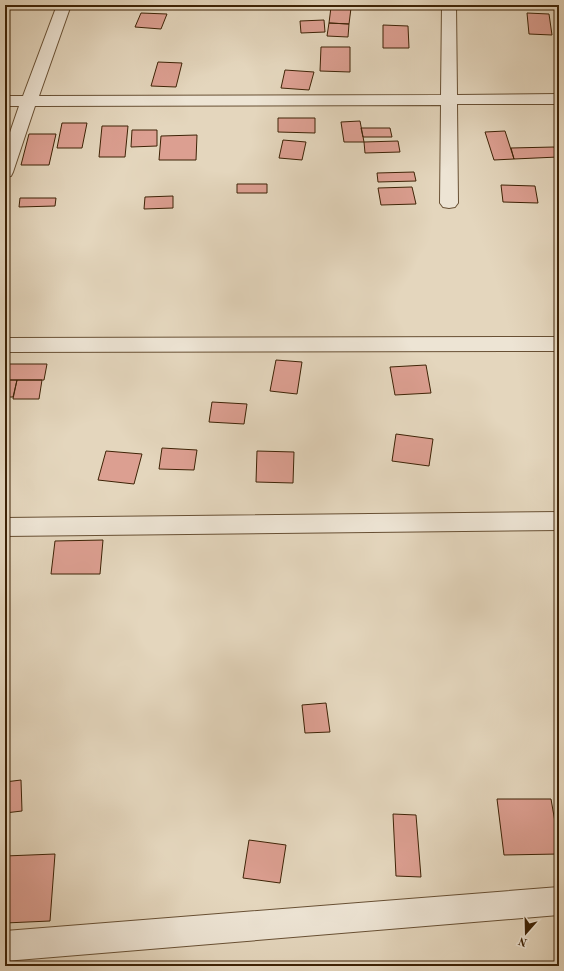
<svg xmlns="http://www.w3.org/2000/svg" width="564" height="971" font-family="'Old Standard TT',serif">
<rect width="100%" height="100%" fill="#e4d6bd"/>
<filter id="stains"><feTurbulence type="fractalNoise" baseFrequency=".005" numOctaves="4"/><feColorMatrix values="0 0 0 0 .2 0 0 0 0 .09 0 0 0 0 .02 0 0 0 .5 -.17"/></filter>
<radialGradient id="worn" r=".72"><stop offset=".6" stop-color="#630" stop-opacity="0"/><stop offset="1" stop-color="#630" stop-opacity=".3"/></radialGradient>
<path fill="#dc9f91" stroke="#3e2306" d="M331,7l20,1 -2,16 -20,-1z
M141,13l26,1 -6,15 -26,-2z
M527,13l22,1 3,21 -23,-1z
M557,17l2,1v17h-4z
M324,20l1,12 -24,1 -1,-12z
M329,23l20,1 -1,13 -21,-1z
M383,25l25,1 1,22h-26z
M321,47h29v25l-30,-1z
M158,62l24,1 -6,24 -25,-1z
M285,70l29,2 -5,18 -28,-2z
M278,118h37v15l-37,-1z
M360,121l4,21h-20l-3,-20z
M62,123h25l-5,25h-25z
M102,126h26l-3,31h-26z
M361,128h29l2,9h-29z
M132,130h25v16l-26,1z
M505,131l9,28 -20,1 -9,-28z
M29,134h27l-7,31h-28z
M197,135l-1,25h-37l2,-24z
M283,140l23,2 -4,18 -23,-2z
M398,141l2,11 -35,1 -1,-11z
M554,147l4,10 -44,2 -3,-11z
M414,172l2,9 -38,1 -1,-9z
M237,184h30v9h-30z
M501,185l34,1 3,17 -35,-1z
M412,187l4,17 -35,1 -3,-17z
M173,196v12l-29,1 1,-12z
M20,198h36l-1,8 -36,1z
M276,360l26,2 -5,32 -27,-3z
M5,364h42l-3,16h-39z
M426,365l5,28 -36,2 -5,-28z
M5,380h12l-4,17h-8z
M17,380h25l-3,19h-26z
M212,402l35,2 -3,20 -35,-2z
M396,434l37,5 -4,27 -37,-5z
M162,448l35,2 -3,20 -35,-1z
M106,451l36,3 -8,30 -36,-4z
M257,451l37,1 -1,31 -37,-1z
M103,540l-3,34h-49l4,-33z
M326,703l4,29 -25,1 -3,-28z
M21,780l1,31 -17,2v-31z
M497,799h54l8,46v9l-55,1z
M393,814l23,1 5,62 -25,-1z
M249,840l37,5 -6,38 -37,-5z
M55,854l-5,67 -45,2v-67z"/>
<g fill="none" stroke-linecap="round" stroke-linejoin="round">
<g stroke="#685034" stroke-width="2">
<path id="minor" d="M57,5h14l-32,91 402,-1 1,-90h14l1,90 102,-1v10h-102l1,99 -3,4 -6,1 -6,-1 -3,-4 1,-98 -406,1 -22,66 -2,4 -6,1v-30l14,-41h-14v-10h18z
M559,337v14l-554,1v-14z
M559,512v18l-554,6v-18z
M559,887v28l-554,46v-30z"/>
</g>
<use href="#minor" fill="#ede4d4" fill-rule="evenodd"/>
</g>
<rect width="564" height="971" fill="none" stroke="#e4d6bd" stroke-width="20"/>
<rect x="6" y="6" width="552" height="959" fill="none" stroke="#3e2306" stroke-width="2"/>
<rect x="10" y="10" width="544" height="951" fill="none" stroke="#3e2306"/>
<g transform="translate(526 933) rotate(200)" stroke="#ede4d4" stroke-width="3" paint-order="stroke">
<path d="M0-3L7 15L0 10L-7 15Z" fill="#3e2306"/>
<text y="-6" font-size="11" font-weight="bold" text-anchor="middle" fill="#3e2306">N</text>
</g>
<rect width="100%" height="100%" filter="url(#stains)"/>
<rect width="100%" height="100%" fill="url(#worn)"/>
</svg>
